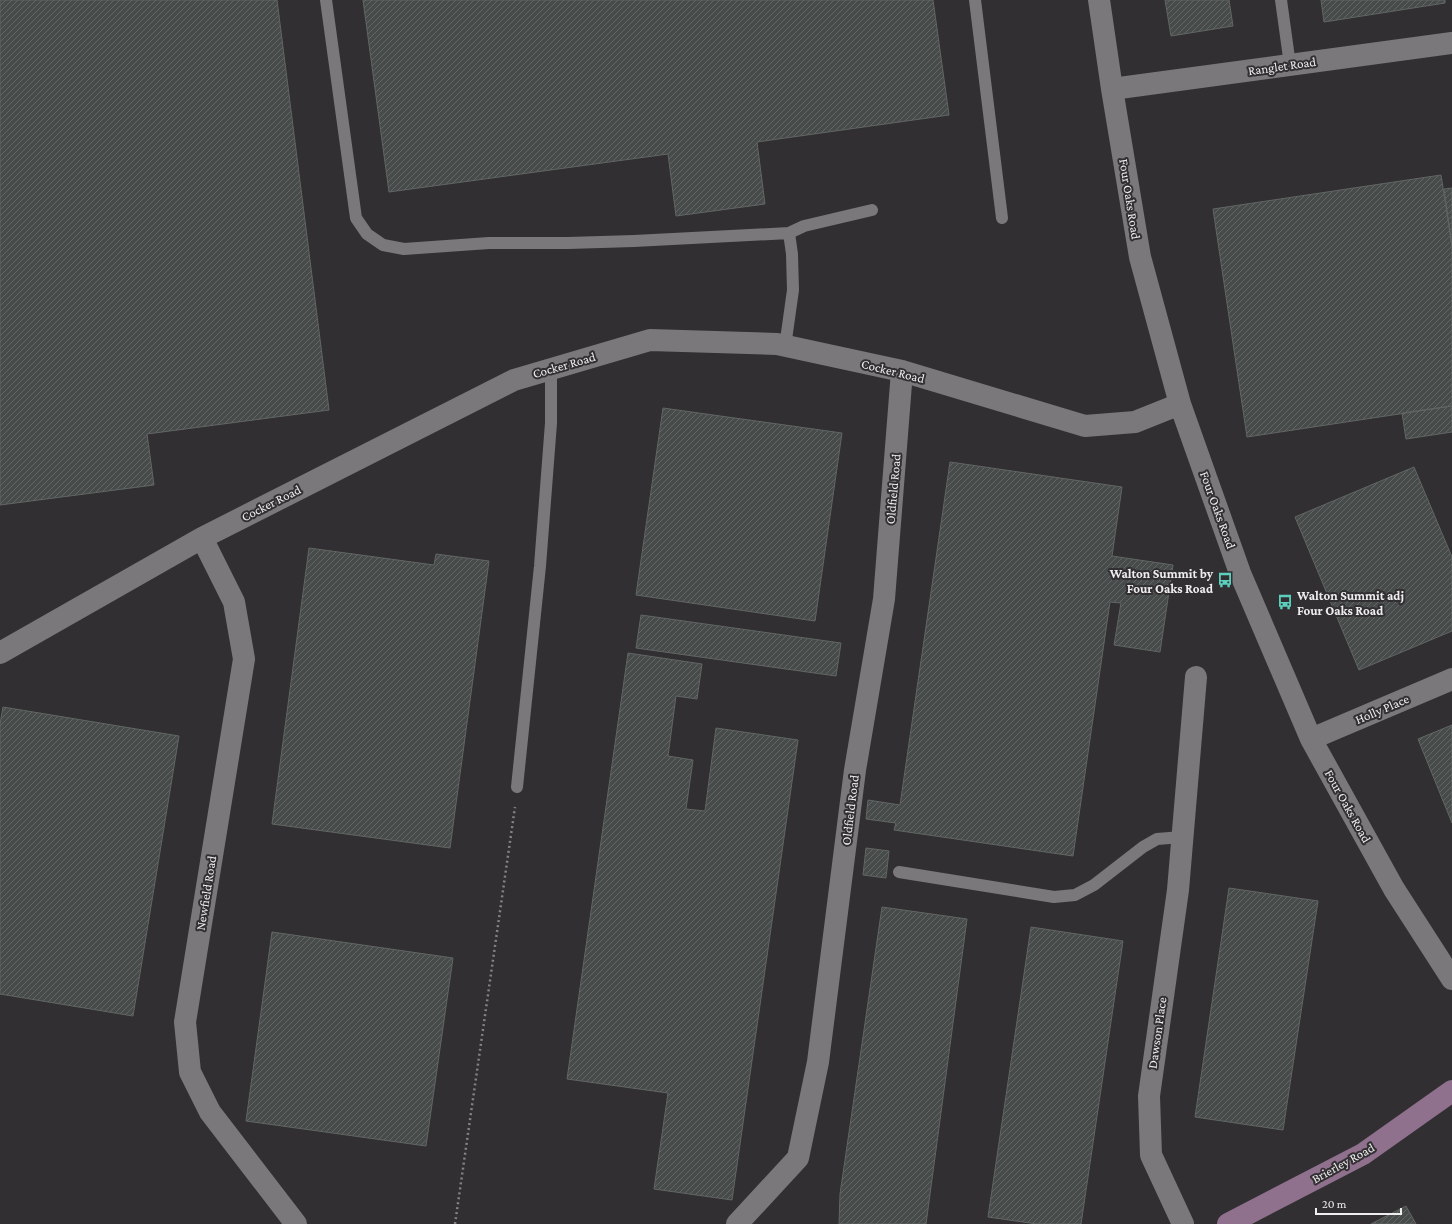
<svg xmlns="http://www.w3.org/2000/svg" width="1452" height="1224" font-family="'Crimson Pro',serif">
<defs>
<pattern id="building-hatch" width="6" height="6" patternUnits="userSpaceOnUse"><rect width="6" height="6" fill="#474c4b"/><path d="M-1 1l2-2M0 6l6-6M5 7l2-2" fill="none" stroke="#626665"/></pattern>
</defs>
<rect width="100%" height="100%" fill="#322f32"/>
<path fill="url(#building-hatch)" stroke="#616664" d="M0,0h277l52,410 -182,24 7,51 -154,20z
M363,0h570l16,115 -192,27 8,62 -89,12 -8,-62 -279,38z
M1165,0h64l4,26 -62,10z
M1321,0h124v3l-121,19z
M1441,175l11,71v160l-205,31 -34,-228z
M1452,188v58l-8,-57z
M1452,406v26l-46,7 -4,-26z
M663,408l179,25 -27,188 -179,-26z
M950,462l172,25 -10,69 61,9 -13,87 -46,-7 7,-42 -11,-1 -37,254 -179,-26 2,-7 -30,-4 2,-19 32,5z
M1414,467l38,90v74l-93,39 -64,-153z
M309,548l125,17 2,-11 53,7 -39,287 -178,-24z
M641,615l200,28 -5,33 -200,-28z
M628,653l74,11 -5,35 -21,-3 -8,60 25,4 -7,49 19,2 11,-83 82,12 -66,460 -78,-11 14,-96 -101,-14z
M3,707l176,29 -46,280 -133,-22v-270z
M1452,725v98l-34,-84z
M866,848l23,3 -3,27 -23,-3z
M1229,888l89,13 -35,229 -88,-13z
M882,907l85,12 -41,305h-87l1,-30z
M1031,927l92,14 -42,283h-44l-49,-7z
M272,932l181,26 -27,188 -180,-25z
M1406,1206l10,18h-45z"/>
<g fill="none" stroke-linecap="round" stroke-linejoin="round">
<path stroke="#858284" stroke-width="2.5" stroke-dasharray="2 3" stroke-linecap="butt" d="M455,1224l60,-417"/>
<path stroke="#7b787b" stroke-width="12" d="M326,0l30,218 11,16 16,11 21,4 85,-6h79l66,-2 155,-8 3,21 1,36 -8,57
M975,0l27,218
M1281,0l9,65
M789,233l15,-7 68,-16
M517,787l23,-221 11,-143v-54
M899,872l155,25 21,-2 19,-10 49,-38 14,-8 25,-2"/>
<path stroke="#7b787b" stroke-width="22" d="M1099,0l13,89 28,168 40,147 60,169 71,166 83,150 58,90
M1112,89l340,-46
M202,538l32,64 10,57 -59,363 5,50 20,40 86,112
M0,653l202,-115 312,-158 136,-40 127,4 125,27 183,55 50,-4 45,-18
M1311,739l141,-60
M737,1224l61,-66 20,-96 37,-292 29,-171 18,-228
M1183,1224l-32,-69 -2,-59 29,-206 18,-213"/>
<path stroke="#8f708d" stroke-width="22" d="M1228,1224l135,-70 89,-63"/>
</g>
<defs>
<g id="bus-bare" transform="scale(1.2)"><path d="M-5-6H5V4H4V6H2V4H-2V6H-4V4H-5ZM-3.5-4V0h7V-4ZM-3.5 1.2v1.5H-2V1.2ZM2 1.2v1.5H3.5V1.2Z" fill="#5bcebc" stroke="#322f32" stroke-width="2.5" paint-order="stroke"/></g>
</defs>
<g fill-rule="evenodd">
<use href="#bus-bare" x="1225" y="580"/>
<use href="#bus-bare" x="1285" y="602"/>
</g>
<g text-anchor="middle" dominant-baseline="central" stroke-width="4" stroke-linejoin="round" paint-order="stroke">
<g font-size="13" fill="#efedee" stroke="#322f32">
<text transform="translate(1282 66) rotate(-8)">Ranglet Road</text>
<text transform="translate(1130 199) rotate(81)">Four Oaks Road</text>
<text transform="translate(564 365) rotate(-16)">Cocker Road</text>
<text transform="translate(893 371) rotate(14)">Cocker Road</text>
<text transform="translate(893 489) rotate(-85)">Oldfield Road</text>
<text transform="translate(271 503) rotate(-27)">Cocker Road</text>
<text transform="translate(1218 510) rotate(70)">Four Oaks Road</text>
<text transform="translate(1382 709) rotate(-23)">Holly Place</text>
<text transform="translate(1348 806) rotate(61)">Four Oaks Road</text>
<text transform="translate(850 810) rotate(-83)">Oldfield Road</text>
<text transform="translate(206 893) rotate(-81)">Newfield Road</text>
<text transform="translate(1157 1033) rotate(-82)">Dawson Place</text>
<text transform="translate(1343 1163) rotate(-29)">Brierley Road</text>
</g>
<g font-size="13" font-weight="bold" fill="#efedee" stroke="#322f32" text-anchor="end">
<text x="1213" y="573">Walton Summit by<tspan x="1213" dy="15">Four Oaks Road</tspan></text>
<text x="1297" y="595" text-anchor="start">Walton Summit adj<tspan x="1297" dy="15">Four Oaks Road</tspan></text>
</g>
</g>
<path d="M1316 1208v6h85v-6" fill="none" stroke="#efedee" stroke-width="2"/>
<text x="1322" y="1208" font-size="12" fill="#efedee" stroke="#322f32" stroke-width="3" paint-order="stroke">20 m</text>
</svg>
